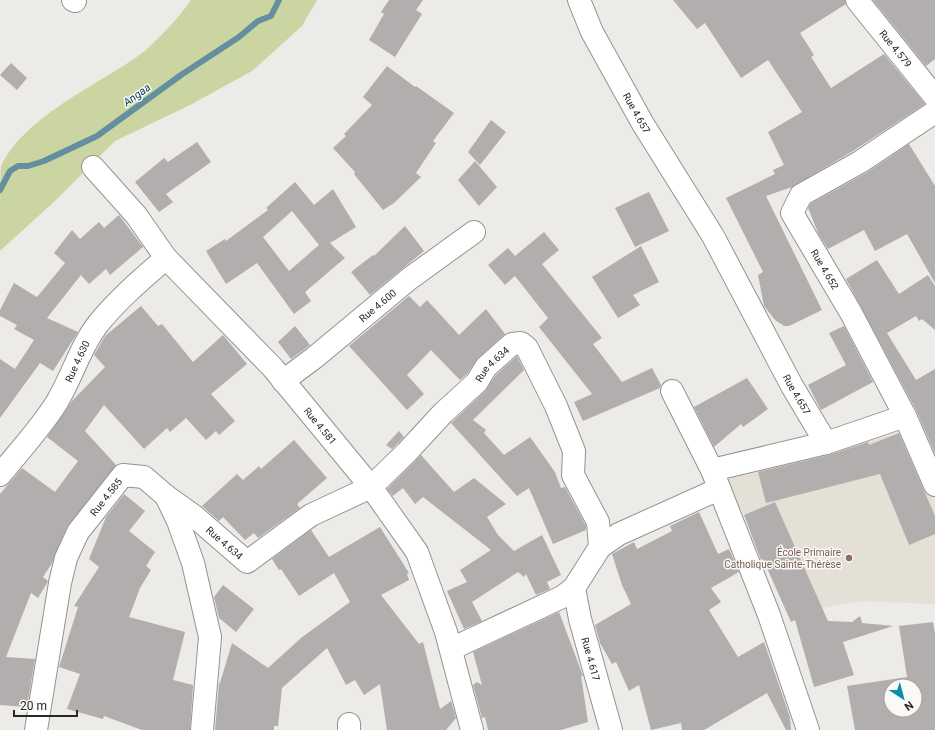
<svg xmlns="http://www.w3.org/2000/svg" width="935" height="730" font-family="Roboto,sans-serif">
<rect width="100%" height="100%" fill="#ecebe8"/>
<path fill="#e4e0d6" d="M905,431l30,72v101l-72,-3 -41,7 -78,-93 -20,-38z"/>
<path fill="#cbd5a1" d="M191,0h126l-15,26 -50,45 -62,34 -75,36 -59,59 -56,51c0,-13 0,-76 1,-85 22,-47 91,-79 133,-107 18,-12 45,-41 57,-59z"/>
<g fill="none" stroke-linecap="round" stroke-linejoin="round">
<path stroke="#648f9e" stroke-width="6" d="M0,190l10,-19 8,-5h10l16,-5 53,-25 84,-61 58,-38 19,-16 13,-5 8,-16"/>
</g>
<path fill="#b1aead" fill-rule="evenodd" d="M389,0h34l-7,10 6,4 -27,43 -26,-17 15,-26 -3,-2z
M673,0h172l1,4 -46,29 14,22 -3,2 20,31 53,-34 41,50 -72,47 -61,36 -26,9 56,114 -33,16h-5l-9,-6 -11,-14 -6,-31 5,-3 -37,-74 49,-24 -2,-4 11,-5 -16,-33 34,-20 -34,-52 -27,18 -36,-55 -8,6z
M873,0h62v59l-9,7z
M11,63l16,15 -10,12 -17,-15z
M387,66l28,21 1,-1 38,27 -21,28 3,2 -20,30 5,4 -27,26 -11,7 -29,-36 1,-2 -22,-24 13,-12 -2,-2 28,-29 -9,-8z
M491,120l15,12 -26,33 -12,-13z
M197,142l14,20 -45,32 7,8 -14,10 -24,-30 29,-24 4,4z
M909,144l26,42v97l-28,-49 -32,17 -11,-21 -36,19 -9,-14 -11,-27 2,-4 56,-31z
M475,161l22,26 -18,19 -21,-26z
M295,182l19,23 19,-16 23,38 -26,16 15,15 -40,34 6,9 -17,13 -37,-51 -31,21 -20,-33 19,-12 1,2 42,-31 -2,-2zM292,211l27,34 -30,26 -26,-34z
M649,192l20,39 -34,16 -20,-39z
M119,215l24,32 -33,28 -4,-6 -17,15 -8,-9 -34,43 31,14 -25,39 -13,-8 -40,55v-59l15,10 19,-29 -20,-11 3,-4 -17,-9v-6l14,-27 23,14 28,-34 -11,-10 18,-23 8,9 19,-17 5,6z
M405,226l19,25 -54,44 -19,-23 22,-17 1,1z
M544,232l15,18 -17,14 60,74 -9,6 29,38 30,-14 9,17 -1,3 -77,33 -9,-19 18,-8 -53,-67 9,-9 -33,-42 -10,9 -17,-20 20,-17 7,8z
M641,246l18,36 -26,13 7,10 -22,13 -26,-41z
M877,260l22,34 29,-19 7,11v44l-13,-11 -3,2 -3,-5 -29,17 29,47 19,-11v85l-19,-44 -70,-131z
M409,296l11,11 7,-7 32,35 27,-26 19,25 -27,24 -11,16 -7,6 -29,-30 -24,25 17,19 -17,16 -58,-64z
M141,306l17,20 4,-2 31,38 30,-27 24,29 -36,30 24,27 -16,14 -3,-4 -10,9 -20,-22 -16,14 -3,-4 -23,21 -40,-44 -19,26 31,34 -49,62 -15,36 -9,14 5,4 -1,2 -9,15 -7,-5 -25,64 29,2 -8,48 -27,-2v-211l22,-26 33,24 23,-31 -31,-24 25,-36 33,-34 -11,-12 11,-19z
M295,326l15,19 -19,14 -13,-17z
M844,326l29,56 -52,28 -13,-25 38,-20 -17,-32z
M517,356l7,14 -51,50 13,10 -2,3 20,22 26,-18 25,35 6,16 4,-1 21,39v4l-33,14 -24,-56 -12,8 -66,-73 34,-32 11,-16z
M747,378l21,31 -25,18 -2,-3 -27,23 -20,-40z
M399,431l5,6 -12,12 -6,-4z
M899,433l36,83v18l-26,11 -29,-71 -114,29 -8,-31 71,-17 39,-13 1,3z
M294,440l33,38 -30,26 3,4 -42,30 -4,-5 -9,7 -22,-23 -4,4 -17,-15 35,-32 6,6 16,-14 2,3z
M421,455l33,37 20,-14 32,26 -19,13 11,18 16,16 28,-16 19,40 -14,7 3,7 -14,6 -10,-21 -2,3 -6,-5 -46,30 10,19 -18,8 -17,-38 20,-9 -7,-12 31,-20 -68,-53 -8,7 -12,-16 -10,8 -6,-7z
M124,494l21,17 -16,20 26,21 -9,14 5,4 -11,18 -11,29 56,15 -12,48 20,5 -3,45h-48l-38,-14 -1,3 -36,-10 13,-35 -21,-7 19,-60 -4,-1 25,-39 -10,-8 17,-42z
M775,502l53,119 24,1 8,-6 2,7 31,3 -50,16 11,33 -40,12 -19,-67 -4,2 -28,-63 -2,1 -17,-45z
M699,512l19,42 11,-5 10,23 -28,16 10,14 -12,8 29,47 26,-15 26,75 1,13h-5l-19,-37 -63,37h-22l-1,-7 -30,7 -12,-45 -10,6 -13,-29 -4,2 -12,-21 -5,-18 36,-21 -9,-19 -10,-31 22,-12 3,7 35,-18 -2,-5z
M380,527l29,46 -2,1 2,6 -28,15 38,49 4,-2 17,67 11,-8 5,17 -10,12h-59l-7,-46 -16,11 -9,-15 -9,5 -19,-37 -45,40 -4,38h-4v4h-59l4,-47h1l12,-40 36,25 33,-30 49,-36 -16,-29 -35,23 -18,-27 -2,1 -7,-11 39,-29 18,27z
M223,585l31,24 -18,23 -17,-14 -5,-21z
M559,612l24,64h-2l7,46 -27,8h-73l-3,-13 -3,1 -9,-33 4,-3 5,3 -9,-33z
M933,622l2,11v97h-80l-8,-44 60,-9 -8,-51zM891,686h24v24h-24z"/>
<g fill="none" stroke-linecap="round" stroke-linejoin="round">
<g stroke="#949390" stroke-width="24">
<g id="minor">
<path d="M73,0l2,1"/>
<path id="s1" d="M579,0l13,32 51,92 70,112 79,150 34,57 -114,27 57,145 39,115"/>
<path id="s2" d="M857,0l78,97"/>
<path id="s3" d="M935,112l-75,50 -59,33 -9,18 59,100 54,103 30,69"/>
<path id="s4" d="M93,167l43,48 30,43 107,110 98,119 46,65 29,80 26,98"/>
<path id="s5" d="M283,381l31,-23 95,-79 65,-47"/>
<path d="M672,391l40,79"/>
<path d="M826,443l79,-27"/>
<path id="s6" d="M0,475c19,-24 41,-47 57,-73 15,-25 23,-55 41,-78 20,-25 44,-45 68,-66"/>
<path id="s7" d="M166,496l28,20 53,46 64,-47 60,-28 36,-35 36,-39 34,-31 9,-15 26,-23 9,-1 6,5 29,58 18,45 -1,24 25,47 2,25 -26,41 -12,9 -111,52"/>
<path d="M600,547l19,-13 100,-45"/>
<path id="s8" d="M574,588l6,31 31,111"/>
<path d="M349,724v6"/>
<path id="s9" d="M36,730l24,-147 6,-25 12,-26 45,-57 21,2 22,19 12,25 15,42 17,74 -8,93"/>
</g>
</g>
<use href="#minor" stroke="#fff" stroke-width="22"/>
</g>
<circle fill="#8d6e63" stroke="#faf9f6" stroke-width="1.5" cx="849" cy="558" r="4"/>
<g text-anchor="middle" dominant-baseline="central" stroke-width="3" stroke-linejoin="round" paint-order="stroke">
<g font-size="10" fill="#282726" stroke="#faf9f6">
<text stroke="none"><textPath href="#s2" startOffset="62">Rue 4.579</textPath></text>
<text stroke="none"><textPath href="#s1" startOffset="127">Rue 4.657</textPath></text>
<text stroke="none"><textPath href="#s3" startOffset="243">Rue 4.652</textPath></text>
<text stroke="none"><textPath href="#s5" startOffset="121">Rue 4.600</textPath></text>
<text stroke="none"><textPath href="#s6" startOffset="138">Rue 4.630</textPath></text>
<text stroke="none"><textPath href="#s7" startOffset="423">Rue 4.634</textPath></text>
<text stroke="none"><textPath href="#s1" startOffset="451">Rue 4.657</textPath></text>
<text stroke="none"><textPath href="#s4" startOffset="345">Rue 4.581</textPath></text>
<text stroke="none"><textPath href="#s9" startOffset="248">Rue 4.585</textPath></text>
<text stroke="none"><textPath href="#s7" startOffset="75">Rue 4.634</textPath></text>
<text stroke="none"><textPath href="#s8" startOffset="73">Rue 4.617</textPath></text>
</g>
<g font-size="10" fill="#785e54" stroke="#faf9f6" text-anchor="end">
<text x="841" y="552">École Primaire<tspan x="841" dy="12">Catholique Sainte-Thérèse</tspan></text>
</g>
<g font-size="11" font-style="italic" fill="#0f4656" stroke="#faf9f6">
<text transform="translate(137 95) rotate(-36)">Angaa</text>
</g>
</g>
<g transform="translate(903 698) rotate(144)"><circle r="19" fill="#faf9f6" stroke="#a6a5a3"/>
<path d="M0-3L7 15L0 10L-7 15Z" fill="#078eac"/>
<text y="-6" font-size="11" font-weight="bold" text-anchor="middle" fill="#282726">N</text>
</g>
<path d="M14 710v6h63v-6" fill="none" stroke="#282726" stroke-width="2"/>
<text x="20" y="710" font-size="12" fill="#282726" stroke="#faf9f6" stroke-width="3" paint-order="stroke">20 m</text>
</svg>
